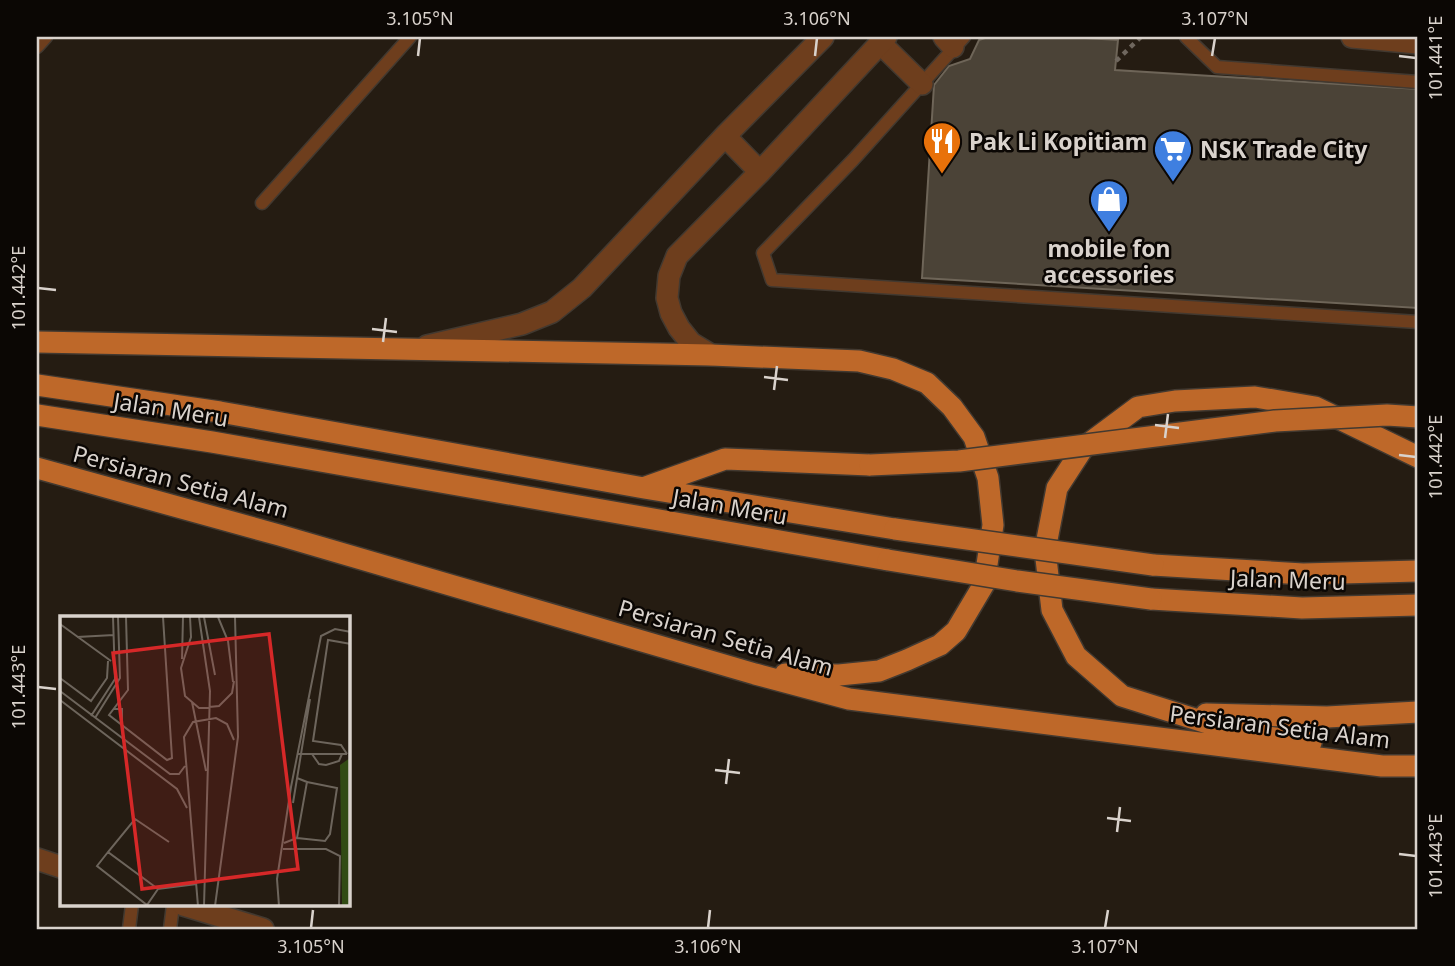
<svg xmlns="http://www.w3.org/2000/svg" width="1455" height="966" font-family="'Noto Sans',sans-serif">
<rect width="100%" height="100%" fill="#251c12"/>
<path fill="#4b4337" stroke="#6e6558" stroke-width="2" d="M988,37h80l50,3 -3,30 303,19v219l-496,-30 12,-193 15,-19 21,-7 9,-19z"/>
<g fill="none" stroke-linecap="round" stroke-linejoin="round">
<g stroke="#423930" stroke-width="15">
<path id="service" d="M964,37l-111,123 -90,93 9,27 646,42
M1186,37l31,30 201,15
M37,47l9,-10
M262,203l148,-166
M129,929l3,-24
M170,929l3,-24"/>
</g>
<g stroke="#423930" stroke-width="24">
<path id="minor" d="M944,37l9,10
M1352,37l66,6
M880,43l42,41
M37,859l24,8
M183,905l80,24"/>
</g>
<g stroke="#423930" stroke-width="24">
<path id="tertiary" d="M725,136l35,36
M427,346l95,-22 30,-12 30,-24 143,-152 98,-99
M711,355l-20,-12 -12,-15 -8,-15 -4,-15 2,-22 8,-20 83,-84 126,-135"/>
</g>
<g stroke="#423930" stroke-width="24">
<path id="trunk" d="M37,342l674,13 148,6 34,8 34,14 25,24 22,30 14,41 5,47 -9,59 -28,47 -16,14 -33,15 -28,11 -40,4 -54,-1
M37,385l183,27 424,76 251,41
M37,415l175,27 676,118
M37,468l242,67 476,139 94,25 533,67h36
M646,487l79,-28 145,6
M1153,565l150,9 115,-3
M1151,599l151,9 116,-3
M1206,714l121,3 91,-5
M1311,743l-72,-10 -117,-37 -46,-40 -24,-46 -7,-60 12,-62 26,-40 55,-41 37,-6 80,-4 60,10 103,50"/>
</g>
<path stroke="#6f675e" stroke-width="4.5" stroke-dasharray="5 5" stroke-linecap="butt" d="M1116,61l25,-24"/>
<use href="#service" stroke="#6e3e1d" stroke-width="12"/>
<use href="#minor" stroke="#6e3e1d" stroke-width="21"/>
<use href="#tertiary" stroke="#6e3e1d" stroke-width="21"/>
<use href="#trunk" stroke="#be6829" stroke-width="21"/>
<g stroke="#423930" stroke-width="24" stroke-linecap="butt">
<path id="trunk-bridge" d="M870,465l89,-4 316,-40 112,-6 31,2
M895,529l258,36
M888,560l129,21 134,18"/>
</g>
<use href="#trunk-bridge" stroke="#be6829" stroke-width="21"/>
</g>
<path fill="none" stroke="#d9d2cc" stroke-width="2.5" d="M418,56l2,-18M815,56l2,-18M1212,56l3,-18M1399,56l17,2M38,288l18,2M372,329l25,3M383,342l3,-24M764,377l24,3M774,390l3,-24M1155,425l24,3M1165,438l3,-24M1399,455l17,2M38,687l18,2M715,770l25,3M726,784l3,-25M1107,818l24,3M1117,832l3,-25M1399,854l17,2M311,928l2,-18M708,928l2,-18M1105,928l3,-18"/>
<defs>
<g id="restaurant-pin" transform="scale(2.0125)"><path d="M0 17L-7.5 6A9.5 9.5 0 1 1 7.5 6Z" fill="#e8710a" stroke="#0b0704"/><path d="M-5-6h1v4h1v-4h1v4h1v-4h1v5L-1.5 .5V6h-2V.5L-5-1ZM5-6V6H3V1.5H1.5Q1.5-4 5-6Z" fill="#fff"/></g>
<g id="supermarket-pin" transform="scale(2.0125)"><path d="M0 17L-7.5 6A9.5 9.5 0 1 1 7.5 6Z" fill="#3f7fe0" stroke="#0b0704"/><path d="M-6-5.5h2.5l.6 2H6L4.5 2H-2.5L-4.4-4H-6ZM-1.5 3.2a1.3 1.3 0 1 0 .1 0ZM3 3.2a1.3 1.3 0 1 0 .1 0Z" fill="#fff"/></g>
<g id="shop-pin" transform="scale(2.0125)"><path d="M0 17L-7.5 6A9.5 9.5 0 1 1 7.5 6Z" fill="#3f7fe0" stroke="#0b0704"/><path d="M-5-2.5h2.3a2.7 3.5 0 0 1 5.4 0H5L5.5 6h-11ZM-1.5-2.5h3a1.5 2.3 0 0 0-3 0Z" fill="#fff"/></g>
</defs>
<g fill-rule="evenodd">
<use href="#restaurant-pin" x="942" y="141"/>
<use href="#supermarket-pin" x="1173" y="149"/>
<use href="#shop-pin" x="1109" y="199"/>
</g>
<g text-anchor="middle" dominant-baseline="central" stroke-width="5" stroke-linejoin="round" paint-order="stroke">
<g font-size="23" font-weight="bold" fill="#d9d2cc" stroke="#0b0704" text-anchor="start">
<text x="969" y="141">Pak Li Kopitiam</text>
<text x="1200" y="149">NSK Trade City</text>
<text x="1109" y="248" text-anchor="middle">mobile fon<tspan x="1109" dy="26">accessories</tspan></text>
</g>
<g font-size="23" fill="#d9d2cc" stroke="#0b0704">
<text transform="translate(171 409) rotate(9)">Jalan Meru</text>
<text transform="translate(181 481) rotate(15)">Persiaran Setia Alam</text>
<text transform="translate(730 506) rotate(10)">Jalan Meru</text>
<text transform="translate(1288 579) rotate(2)">Jalan Meru</text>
<text transform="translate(726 637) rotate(16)">Persiaran Setia Alam</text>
<text transform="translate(1280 726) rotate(7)">Persiaran Setia Alam</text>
</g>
</g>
<g transform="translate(60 616)">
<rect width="290" height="290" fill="#251c12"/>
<path d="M290,142v148h-8l-2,-141z" fill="#314b14"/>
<path fill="none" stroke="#6d655c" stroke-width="2" d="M66,1l2,73 -19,25 58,45 5,-2 -9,-141M130,1l1,20 -10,31 4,28 14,12 20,-2 13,-13 2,-12M139,1l11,74 -6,215M144,1l11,58M158,1l10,24 5,41M0,8l51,37M17,21l37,-2M122,43l1,-42M0,62l31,23 16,-23 1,-17M0,75l110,83h9l6,-8M0,84l117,89 10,19M132,86l14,69M54,93h8v18M31,100l24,-37 -2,-62M35,102l25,-40 -2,-61M238,138h49M252,138l7,10 7,1 13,-4 3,-7M287,138l-6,-9 -28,-4 15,-101 23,4M233,187l17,-104M237,222l28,3 5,-7 7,-46 -30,-6M109,226l-34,-23 -27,33 50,37 39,-5M224,227l13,-5 10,-56 -10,-4M223,233h43l14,7 -1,50M48,236l-11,14 50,39 11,-16M138,290l-14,-169 9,-15 23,-4 11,6 7,16M155,290l23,-169 -3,-120M219,290l-2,-27 14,-92 30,-151 14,-7 16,3"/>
<path fill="#d62828" fill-opacity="0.15" stroke="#d62828" stroke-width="3.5" d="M209,18l29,235 -156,20 -29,-236z"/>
<rect width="290" height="290" fill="none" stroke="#d9d2cc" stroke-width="3.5"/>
</g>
<rect width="1455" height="966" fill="none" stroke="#0b0704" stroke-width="77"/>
<rect x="38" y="38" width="1378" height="890" fill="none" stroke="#d9d2cc" stroke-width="2.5"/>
<g font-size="18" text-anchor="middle" fill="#d9d2cc">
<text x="420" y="25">3.105°N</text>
<text x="817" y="25">3.106°N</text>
<text x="1215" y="25">3.107°N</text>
<text transform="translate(1436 58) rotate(-90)" y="6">101.441°E</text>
<text transform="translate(19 288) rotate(-90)" y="6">101.442°E</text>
<text transform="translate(1436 457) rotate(-90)" y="6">101.442°E</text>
<text transform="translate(19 687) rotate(-90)" y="6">101.443°E</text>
<text transform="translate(1436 856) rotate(-90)" y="6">101.443°E</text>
<text x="311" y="953">3.105°N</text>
<text x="708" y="953">3.106°N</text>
<text x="1105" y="953">3.107°N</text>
</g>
</svg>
